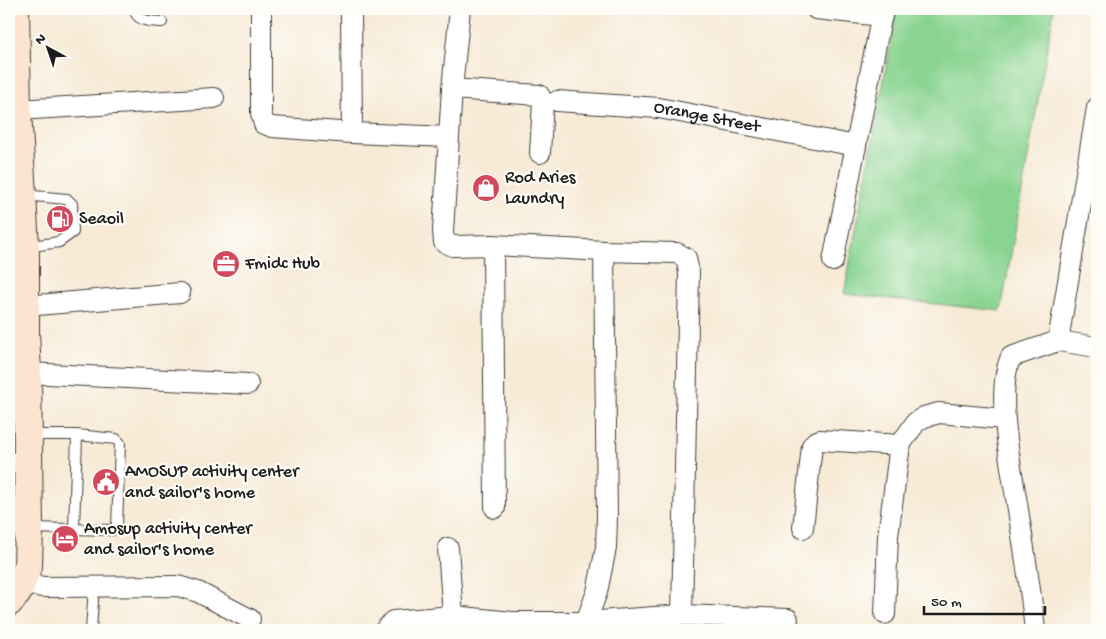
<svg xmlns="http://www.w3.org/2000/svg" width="1106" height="639" font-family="'Gochi Hand',sans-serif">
<rect width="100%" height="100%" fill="#fdfcf7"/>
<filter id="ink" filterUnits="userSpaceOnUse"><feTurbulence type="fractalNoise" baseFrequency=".02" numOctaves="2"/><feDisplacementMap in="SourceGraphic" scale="10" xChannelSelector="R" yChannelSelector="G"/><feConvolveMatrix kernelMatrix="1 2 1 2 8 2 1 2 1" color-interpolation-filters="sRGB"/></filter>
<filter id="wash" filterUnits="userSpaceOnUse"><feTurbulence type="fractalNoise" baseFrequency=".0096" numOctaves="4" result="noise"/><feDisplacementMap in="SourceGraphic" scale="20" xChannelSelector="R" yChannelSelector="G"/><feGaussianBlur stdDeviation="1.12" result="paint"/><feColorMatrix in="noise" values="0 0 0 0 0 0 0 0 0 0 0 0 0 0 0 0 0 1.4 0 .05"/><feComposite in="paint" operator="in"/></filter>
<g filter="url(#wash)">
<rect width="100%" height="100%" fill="#f7ead6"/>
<path fill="#8ad491" stroke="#537856" d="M897,9h157l-53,302 -157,-17z"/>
</g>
<g filter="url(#ink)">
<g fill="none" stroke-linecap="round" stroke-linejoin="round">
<g stroke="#3d3b38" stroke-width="12">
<path id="service" d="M134,9c3,13 16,12 28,13
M23,195l44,4 5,5 1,28 -14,10 -33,5
M28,435h49l39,4 4,4 -3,84 -5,3 -82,-2
M74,529l3,-94
M91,630l3,-43"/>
</g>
<g stroke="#3d3b38" stroke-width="22">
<g id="minor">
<path d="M261,9v104l3,11 8,3 80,6 97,4"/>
<path d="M351,9l1,124"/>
<path d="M460,9l-8,80 -9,142 1,11 9,4 40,-1 111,6 73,2 9,5 3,14 -7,343"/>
<path d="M816,9l66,7"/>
<path d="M452,89l87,6 4,7 -3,51"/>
<path id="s1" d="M557,101l102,7 197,38"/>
<path d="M17,110l197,-12"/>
<path d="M493,245l2,263"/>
<path d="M833,261l50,-252"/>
<path d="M25,306l155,-13"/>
<path d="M1058,341l39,-233"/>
<path d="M27,373l221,11"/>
<path d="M9,463l20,-1"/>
<path d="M803,528l9,-82 3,-4 5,-2 80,5"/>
<path d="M448,548l5,68 -1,14"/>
<path d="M21,584l23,3 134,-1 20,6 52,27"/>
<path d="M885,614l3,-78 12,-91 16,-23 8,-5 15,-4 65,6"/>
<path d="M385,630l8,-9 60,-5 59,6h74l96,-7 106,4"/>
<path d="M583,630l14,-38 9,-44 1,-31 -3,-266"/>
<path d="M1035,630c-4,-38 -10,-76 -16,-114 -6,-41 -25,-123 -8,-159l47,-16 39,6"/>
</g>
</g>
<g stroke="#3d3b38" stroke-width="30">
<path id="secondary" d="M9,602l8,-9 11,-27 1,-38 -2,-155 -2,-41v-85l-8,-137 -2,-101"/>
</g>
<use href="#service" stroke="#fff" stroke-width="10"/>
<use href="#minor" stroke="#fff" stroke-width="20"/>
<use href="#secondary" stroke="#fde4d1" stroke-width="28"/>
</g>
</g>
<defs>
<g id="shop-disc" transform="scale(1.4375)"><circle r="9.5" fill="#d1495b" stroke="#fdfcf7"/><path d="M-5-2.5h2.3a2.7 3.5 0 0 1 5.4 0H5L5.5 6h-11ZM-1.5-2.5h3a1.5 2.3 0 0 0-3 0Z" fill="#fff"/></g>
<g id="fuel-disc" transform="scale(1.4375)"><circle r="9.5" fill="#d1495b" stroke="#fdfcf7"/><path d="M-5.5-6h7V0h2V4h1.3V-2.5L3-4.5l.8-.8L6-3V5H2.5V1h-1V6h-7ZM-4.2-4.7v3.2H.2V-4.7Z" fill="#fff"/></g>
<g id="office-disc" transform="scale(1.4375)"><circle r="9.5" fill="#d1495b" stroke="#fdfcf7"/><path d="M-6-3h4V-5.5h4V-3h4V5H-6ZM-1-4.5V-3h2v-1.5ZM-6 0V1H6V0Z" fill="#fff"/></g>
<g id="civic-disc" transform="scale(1.4375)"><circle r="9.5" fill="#d1495b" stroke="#fdfcf7"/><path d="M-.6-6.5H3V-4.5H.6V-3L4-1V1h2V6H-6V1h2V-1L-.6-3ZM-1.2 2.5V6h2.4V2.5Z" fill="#fff"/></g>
<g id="hotel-disc" transform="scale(1.4375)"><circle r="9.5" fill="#d1495b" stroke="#fdfcf7"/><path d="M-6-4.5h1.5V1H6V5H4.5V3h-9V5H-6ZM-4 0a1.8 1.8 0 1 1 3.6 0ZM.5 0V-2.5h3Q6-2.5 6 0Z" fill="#fff"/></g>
</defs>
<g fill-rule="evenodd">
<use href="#shop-disc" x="486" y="188"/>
<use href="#fuel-disc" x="60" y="219"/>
<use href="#office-disc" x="226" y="264"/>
<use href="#civic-disc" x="106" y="482"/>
<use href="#hotel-disc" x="65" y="539"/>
</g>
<g text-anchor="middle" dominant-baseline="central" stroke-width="4.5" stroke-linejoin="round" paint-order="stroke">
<g font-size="18" fill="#1c1c1c" stroke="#fdfcf7">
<text stroke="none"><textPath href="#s1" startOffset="151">Orange Street</textPath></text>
</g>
<g font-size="18" fill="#1c1c1c" stroke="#fdfcf7" text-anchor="start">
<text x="505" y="178">Rod Aries<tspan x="505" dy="21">Laundry</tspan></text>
<text x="79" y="219">Seaoil</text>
<text x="245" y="264">Fmidc Hub</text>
<text x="125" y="472">AMOSUP activity center<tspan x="125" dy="21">and sailor's home</tspan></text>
<text x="84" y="529">Amosup activity center<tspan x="84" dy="21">and sailor's home</tspan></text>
</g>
</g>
<rect width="1106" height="639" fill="none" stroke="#fdfcf7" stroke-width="30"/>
<g transform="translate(48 48) rotate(320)" stroke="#fdfcf7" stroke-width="4" paint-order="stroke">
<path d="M0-4L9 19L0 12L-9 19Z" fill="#1c1c1c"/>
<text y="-8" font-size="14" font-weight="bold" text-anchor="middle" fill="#1c1c1c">N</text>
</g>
<path d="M924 606v8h121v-8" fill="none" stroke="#1c1c1c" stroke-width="2.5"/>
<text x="931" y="606" font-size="15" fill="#1c1c1c" stroke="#fdfcf7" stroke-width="4" paint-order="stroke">50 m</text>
</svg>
